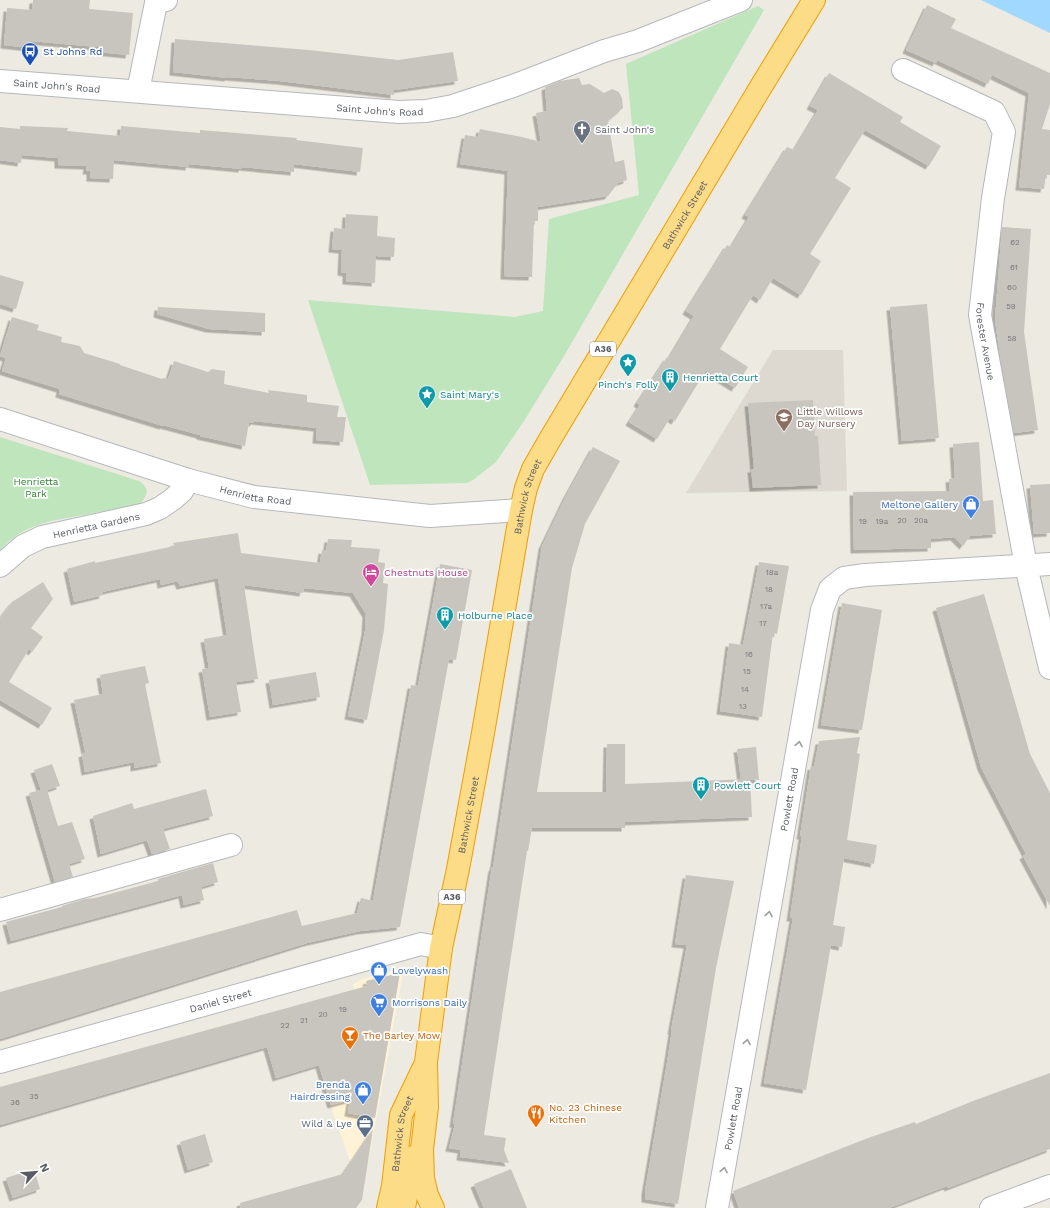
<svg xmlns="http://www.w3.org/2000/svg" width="1050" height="1208" font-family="'Work Sans',sans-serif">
<defs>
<filter id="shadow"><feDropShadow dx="-3.5" dy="3.5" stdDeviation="0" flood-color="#0004"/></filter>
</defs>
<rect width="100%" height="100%" fill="#edeae1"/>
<path fill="#fef3d6" d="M395,970l8,3 -35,190 -18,-2 -26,-74v-22l35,-37 -6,-44 15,-7z"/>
<path fill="#ddd9d0" d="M773,350h70l4,141 -161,2z"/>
<path fill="#bfe5bd" d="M758,6l6,4 -200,346 -40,65 -28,41 -23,18 -6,3 -97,2 -62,-185 207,17 28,-6 6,-92 90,-24 -13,-131z
M0,437l139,44c11,7 9,14 1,23 -19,4 -38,7 -57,11 -32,6 -60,9 -83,35z"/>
<path fill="#a0d8ff" d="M981,0h69v33z"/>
<path fill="#c8c5bf" filter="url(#shadow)" d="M33,0h57l-1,9 44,4 -4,42 -31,-3v-5l-67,-6v7l-27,-3 3,-37 25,2z
M927,5l29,14 -5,9 99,45v31l-8,25 8,1v45h-4l-2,14 -25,-2 10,-94 -37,-18 -4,9 -51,-24 -1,3 -30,-13z
M175,39l134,11 89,10 55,-8 5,29 -64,9v5l-114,-14 -52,-4v1l-55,-6z
M829,73l74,44 -3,5 41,24 -12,20 -64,-36 -30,48 16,10 -41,66 11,7 -20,34 -28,-17 -13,22 -7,-5 -33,54 28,18 -13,21 -29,-18 -31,51 -5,-3 -13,21 -28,-17 11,-17 -3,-2 30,-46 2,1 25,-42 -8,-5 41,-66 4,2 18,-30 -4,-2 42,-68 7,3 24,-40 -8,-4z
M579,78l3,7 8,-1 14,9 8,-4 7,3 3,6 1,10 -15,13 7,41 9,-2 3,20 -9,3 -10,13 -70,11v14h-4l-2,56 -28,-1 4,-105 -48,-7 5,-29 13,2 2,-8 42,8 19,5 -5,-29 11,-2 -2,-24 15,-6z
M20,126l48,2 -1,3 53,5 1,-10 79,7v-3l97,8 -1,2 67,8 -3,24 -66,-8v8l-52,-5v2l-53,-5v3l-75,-7 -1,19 -23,-1v-7h-4l1,-5 -29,-1v-7l-36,-3 -1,8 -21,-3v-33l20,2z
M346,214l32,2 -1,20 18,2 -1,19 -18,-1 -1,27 -29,-2v-8l-5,-1 1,-22 -10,-1 2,-21 11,1z
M1002,227l29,2 -7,103 14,98 -24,3 -13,-71 -6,-42z
M0,275l24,7 -8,27 -16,-5z
M927,304l12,134 -37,3 -12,-134z
M158,307l107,6v19l-56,-3 -52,-15z
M12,317l27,8 -2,5 25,7 -1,5 19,4 4,7 36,11v1l42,14 1,-1 5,1 6,-18 34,11 4,-3 13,2 -1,13 45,9 -1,-3 39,5v7l32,4 -2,11h9l-3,25 -27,-2 1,-12 -63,-7 -1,2 -4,-1 -4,24 -45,-10v-1l-37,-10v1l-104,-32 1,-5 -58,-18 4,-13 -6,-2z
M813,400l2,36h3l3,49 -68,3 -2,-19h3l-6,-66z
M979,442l4,59 10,-1 3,34 -26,2 -7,10 -9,-9 -23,2v9l-77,2 -1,-58 97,-1 -1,-12 6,-1 -2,-34z
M593,447l27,14 -35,63 -13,44 -35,224h69l1,-48h18v40l125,-5h-9l-4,-30 19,-2 3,33 -9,-1 2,38 -127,5v6h-93l-4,23h-1l-43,284 22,3 -2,12 5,13 -49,-6 1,-7 -12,-2 6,-24h-2l39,-257 1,1 49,-322 24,-50z
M1050,484v49l-16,1 -4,-49z
M238,533l3,20 79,10 2,-13 4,1 2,-12 24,1 -1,7 29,2 -2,13 7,1 -2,20 5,1 -4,46 -17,90 -19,-4 17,-85 1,-17 -13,-21 -49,-5 -1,5 -59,-8 14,94 -22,3 5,30 -31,5 -8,-48 7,-1 -5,-29 23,-4 -9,-57 -38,8 -2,-5 -17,4 -1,-6 -58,13 1,3 -29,7v-1l-7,-32 28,-8v2l79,-17 -1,-3z
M759,562l30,4 -12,68 -4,-1 -11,84 -42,-6 9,-68 14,2z
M440,564l32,6 -16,90 -7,-1 -49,268 -40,4 -53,12 -307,96v-47l297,-82 5,16 55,-13 4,-15 12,3 38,-216 7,1z
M43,582l10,17 -22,29 12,9 -11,15 -3,-3 -20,33 43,26 -10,17 -42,-25v-82l12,-16z
M984,594l46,160 20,39v113l-27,-50 3,-2 -45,-87 -45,-159z
M842,603l40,7 -20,120 -41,-5z
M145,666l4,17 -4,1 16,79 -27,5v-6l-49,10 -3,-18 5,-2 -2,-1 -11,-51 29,-6 -3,-19z
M316,672l4,25 -47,8 -4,-25z
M860,737l-3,16 3,1 -13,86 30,5 -3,19 -30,-6 -11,67 12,2 -3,20 -11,-2 -25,145 -42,-7 29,-165h-3l12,-82h-2l11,-70 3,1 5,-26z
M52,764l8,22 -13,4 11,36 14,-4 13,37 -16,5 4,13 -18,5 -26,-89 12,-3 -7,-20z
M206,789l7,27 -50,13 7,20 -18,5 -5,-14 -46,14 -8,-38 39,-13 2,6z
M213,863l5,19 -17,5 3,13 -20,5 -2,-10 -171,46 -5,-19 56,-15v-1l22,-7 11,-1 63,-17v-2z
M686,875l48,6 -18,87 -38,236 -33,-5v-8l22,-128 5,-32h-1l16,-86 -12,-1z
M400,973l-25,145 -27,-5 2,-13 -19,5 -12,-40 -43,13 -9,-31 -267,78v-38l367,-101 -1,-5z
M1050,1073v76l-102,39 -1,-2 -58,22h-150l-6,-17 135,-53 47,-16 1,2 57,-23z
M373,1129l-11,71 -6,8h-115l-1,-5 103,-29z
M205,1134l8,28 -25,8 -8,-28z
M34,1169l6,20 -27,9 -7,-20z
M511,1169l16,39h-43l-10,-24z"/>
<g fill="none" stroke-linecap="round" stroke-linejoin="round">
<g stroke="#b4b8bc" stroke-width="24">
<g id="minor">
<path id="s1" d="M903,70l91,42 10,20 -11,66 -13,117 46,251 24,102"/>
<path id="s2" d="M0,81l399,31 27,-1 27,-5 60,-20 91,-35 34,-10 103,-41"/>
<path d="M138,91l18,-88 10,-3"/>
<path id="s3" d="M0,419l188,61 66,17 176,19 91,-6"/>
<path id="s4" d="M0,566l23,-20 19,-9 104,-23 14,-6 13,-9 9,-8 6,-11"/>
<path d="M0,910l231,-65"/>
<path id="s5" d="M0,1062l421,-118 20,4"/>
<path id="s6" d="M717,1208l105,-598 8,-21 14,-11 21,-3 185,-11"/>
<path d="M991,1208l59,-22"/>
</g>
</g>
<g stroke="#ef9d00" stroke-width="24">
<g id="highway">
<path id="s7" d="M388,1208l5,-22 8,-71 23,-48"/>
<path d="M404,1208l9,-51"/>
<path id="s8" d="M433,1208l-6,-13 -4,-17 -1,-29 5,-42 -1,-45 15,-114 17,-79 25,-136 38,-223 5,-22 7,-19 16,-28 213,-356 52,-85"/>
</g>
</g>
<use href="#minor" stroke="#fff" stroke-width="22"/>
<use href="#highway" stroke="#fddc88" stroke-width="22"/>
</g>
<defs><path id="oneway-chevron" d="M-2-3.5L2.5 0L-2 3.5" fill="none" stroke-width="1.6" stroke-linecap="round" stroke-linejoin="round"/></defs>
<g stroke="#9c9ea1">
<use href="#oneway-chevron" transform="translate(799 744) rotate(-80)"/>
<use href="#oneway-chevron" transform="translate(769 914) rotate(-80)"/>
<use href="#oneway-chevron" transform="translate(747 1042) rotate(-80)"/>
<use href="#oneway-chevron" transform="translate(724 1170) rotate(-80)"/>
</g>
<defs>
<g id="bus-pin" transform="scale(0.9)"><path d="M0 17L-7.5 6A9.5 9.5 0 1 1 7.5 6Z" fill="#1a4fb4" stroke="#fff"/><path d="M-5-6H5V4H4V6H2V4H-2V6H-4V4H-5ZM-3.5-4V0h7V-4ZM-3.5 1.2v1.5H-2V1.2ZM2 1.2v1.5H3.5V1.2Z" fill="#fff"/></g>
<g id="church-pin" transform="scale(0.9)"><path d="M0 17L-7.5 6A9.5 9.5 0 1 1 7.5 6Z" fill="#6b7280" stroke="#fff"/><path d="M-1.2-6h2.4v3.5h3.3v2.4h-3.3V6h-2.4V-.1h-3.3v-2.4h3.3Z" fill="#fff"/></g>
<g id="sight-pin" transform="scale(0.9)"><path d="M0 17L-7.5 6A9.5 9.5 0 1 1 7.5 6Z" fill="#0f9aa8" stroke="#fff"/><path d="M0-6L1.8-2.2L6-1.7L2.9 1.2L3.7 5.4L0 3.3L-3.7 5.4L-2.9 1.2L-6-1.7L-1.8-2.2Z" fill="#fff"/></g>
<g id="building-pin" transform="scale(0.9)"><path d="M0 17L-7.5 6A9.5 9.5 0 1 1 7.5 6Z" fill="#0f9aa8" stroke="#fff"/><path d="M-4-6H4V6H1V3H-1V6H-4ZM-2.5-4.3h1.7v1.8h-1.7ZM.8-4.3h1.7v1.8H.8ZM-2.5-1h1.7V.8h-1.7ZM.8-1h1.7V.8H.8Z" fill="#fff"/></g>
<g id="school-pin" transform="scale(0.9)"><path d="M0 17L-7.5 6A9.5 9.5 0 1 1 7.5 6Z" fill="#8d6e63" stroke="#fff"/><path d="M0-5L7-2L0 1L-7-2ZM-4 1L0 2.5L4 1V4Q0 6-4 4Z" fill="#fff"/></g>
<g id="shop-pin" transform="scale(0.9)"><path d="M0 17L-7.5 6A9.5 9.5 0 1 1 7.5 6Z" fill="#3f7fe0" stroke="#fff"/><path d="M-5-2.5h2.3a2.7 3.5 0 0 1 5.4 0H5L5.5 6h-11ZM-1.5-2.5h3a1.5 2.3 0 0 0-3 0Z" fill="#fff"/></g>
<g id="hotel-pin" transform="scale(0.9)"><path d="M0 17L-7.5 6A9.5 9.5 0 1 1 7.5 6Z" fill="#d1479c" stroke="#fff"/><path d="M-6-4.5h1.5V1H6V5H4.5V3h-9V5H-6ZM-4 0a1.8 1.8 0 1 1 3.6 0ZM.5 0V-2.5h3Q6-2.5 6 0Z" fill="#fff"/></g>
<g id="supermarket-pin" transform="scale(0.9)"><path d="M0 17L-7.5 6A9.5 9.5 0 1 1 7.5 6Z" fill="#3f7fe0" stroke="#fff"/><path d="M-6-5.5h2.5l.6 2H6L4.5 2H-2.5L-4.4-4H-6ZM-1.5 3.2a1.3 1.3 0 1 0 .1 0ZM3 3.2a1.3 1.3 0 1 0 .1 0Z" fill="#fff"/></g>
<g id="bar-pin" transform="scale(0.9)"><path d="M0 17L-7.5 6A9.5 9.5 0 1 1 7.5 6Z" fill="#e8710a" stroke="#fff"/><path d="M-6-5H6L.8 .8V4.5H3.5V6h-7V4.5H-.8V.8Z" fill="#fff"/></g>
<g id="restaurant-pin" transform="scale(0.9)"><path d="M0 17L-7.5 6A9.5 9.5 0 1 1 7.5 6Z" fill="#e8710a" stroke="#fff"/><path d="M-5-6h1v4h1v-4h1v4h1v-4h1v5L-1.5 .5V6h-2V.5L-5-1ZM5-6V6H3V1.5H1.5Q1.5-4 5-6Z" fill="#fff"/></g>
<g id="office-pin" transform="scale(0.9)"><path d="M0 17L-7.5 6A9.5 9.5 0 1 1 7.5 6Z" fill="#5c6f8a" stroke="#fff"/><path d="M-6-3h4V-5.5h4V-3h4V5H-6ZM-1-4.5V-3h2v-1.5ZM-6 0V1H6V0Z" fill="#fff"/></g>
</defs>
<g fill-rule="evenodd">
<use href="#bus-pin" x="30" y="51"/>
<use href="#church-pin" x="582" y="129"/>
<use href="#sight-pin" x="628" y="362"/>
<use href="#building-pin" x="670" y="377"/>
<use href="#sight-pin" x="427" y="394"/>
<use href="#school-pin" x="784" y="417"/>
<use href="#shop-pin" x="971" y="504"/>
<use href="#hotel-pin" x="371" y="572"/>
<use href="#building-pin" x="445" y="615"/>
<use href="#building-pin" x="701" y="785"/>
<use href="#shop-pin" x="379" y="970"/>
<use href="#supermarket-pin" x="379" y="1002"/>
<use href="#bar-pin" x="350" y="1035"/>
<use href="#shop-pin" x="363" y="1090"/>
<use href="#restaurant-pin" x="536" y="1113"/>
<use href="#office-pin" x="365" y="1123"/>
</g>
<g text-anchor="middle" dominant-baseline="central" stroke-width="3.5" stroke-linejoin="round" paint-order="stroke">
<g font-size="8" fill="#76787a">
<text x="1015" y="242">62</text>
<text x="1014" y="267">61</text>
<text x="1012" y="287">60</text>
<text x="1011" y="306">59</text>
<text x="1012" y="338">58</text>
<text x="902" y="520">20</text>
<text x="921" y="520">20a</text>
<text x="863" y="521">19</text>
<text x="882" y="521">19a</text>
<text x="772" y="572">18a</text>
<text x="769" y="589">18</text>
<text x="766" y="606">17a</text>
<text x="763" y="623">17</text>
<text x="749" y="654">16</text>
<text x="747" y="671">15</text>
<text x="745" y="689">14</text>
<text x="743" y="706">13</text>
<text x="343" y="1009">19</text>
<text x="323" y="1014">20</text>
<text x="304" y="1020">21</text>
<text x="285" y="1025">22</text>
<text x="34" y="1096">35</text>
<text x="15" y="1102">36</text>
</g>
<g fill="#fff" stroke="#8c8e92" stroke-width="1">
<rect x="590" y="342" width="26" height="14" rx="3"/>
<rect x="439" y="890" width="26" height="14" rx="3"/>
</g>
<g font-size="9" font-weight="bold" fill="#5a5e63">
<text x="603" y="349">A36</text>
<text x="452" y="897">A36</text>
</g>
<g font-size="10" fill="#164399" stroke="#fff" text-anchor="start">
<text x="43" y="51">St Johns Rd</text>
</g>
<g font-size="10" fill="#5a5e63" stroke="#fff">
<text stroke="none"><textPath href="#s2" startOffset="57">Saint John's Road</textPath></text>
<text stroke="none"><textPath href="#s2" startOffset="381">Saint John's Road</textPath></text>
<text stroke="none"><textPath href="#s8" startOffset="1047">Bathwick Street</textPath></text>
<text stroke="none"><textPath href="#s1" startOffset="334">Forester Avenue</textPath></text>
<text stroke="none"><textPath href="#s3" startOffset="267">Henrietta Road</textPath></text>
<text stroke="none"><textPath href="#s8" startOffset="723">Bathwick Street</textPath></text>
<text stroke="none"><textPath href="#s4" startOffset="107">Henrietta Gardens</textPath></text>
<text stroke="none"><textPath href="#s6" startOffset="415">Powlett Road</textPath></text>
<text stroke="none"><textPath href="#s8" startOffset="399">Bathwick Street</textPath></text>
<text stroke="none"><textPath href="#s5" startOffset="229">Daniel Street</textPath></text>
<text stroke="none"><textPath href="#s6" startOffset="91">Powlett Road</textPath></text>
<text stroke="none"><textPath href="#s7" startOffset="76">Bathwick Street</textPath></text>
</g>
<g font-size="10" fill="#5b616d" stroke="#fff" text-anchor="start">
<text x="595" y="129">Saint John's</text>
</g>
<g font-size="10" fill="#0d838f" stroke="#fff" text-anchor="start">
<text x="683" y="377">Henrietta Court</text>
<text x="628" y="384" text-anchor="middle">Pinch's Folly</text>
<text x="440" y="394">Saint Mary's</text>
<text x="458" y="615">Holburne Place</text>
<text x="714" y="785">Powlett Court</text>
</g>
<g font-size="10" fill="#785e54" stroke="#fff" text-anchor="start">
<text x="797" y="411">Little Willows<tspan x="797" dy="12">Day Nursery</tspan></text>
</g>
<g font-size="10" fill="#338134" stroke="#fff">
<text x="36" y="481">Henrietta<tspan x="36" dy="12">Park</tspan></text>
</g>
<g font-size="10" fill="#366cbe" stroke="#fff" text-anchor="end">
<text x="958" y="504">Meltone Gallery</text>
<text x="392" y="970" text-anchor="start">Lovelywash</text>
<text x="392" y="1002" text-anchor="start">Morrisons Daily</text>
<text x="350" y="1084">Brenda<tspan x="350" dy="12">Hairdressing</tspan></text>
</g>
<g font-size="10" fill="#b23c85" stroke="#fff" text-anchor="start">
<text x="384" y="572">Chestnuts House</text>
</g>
<g font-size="10" fill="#c56008" stroke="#fff" text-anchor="start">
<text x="363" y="1035">The Barley Mow</text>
<text x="549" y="1107">No. 23 Chinese<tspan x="549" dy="12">Kitchen</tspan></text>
</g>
<g font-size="10" fill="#4e5e75" stroke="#fff" text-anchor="end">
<text x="352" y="1123">Wild &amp; Lye</text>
</g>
</g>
<g transform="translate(36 1172) rotate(64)" stroke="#ffffff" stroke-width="3" paint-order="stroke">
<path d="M0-3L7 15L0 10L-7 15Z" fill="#5a5e63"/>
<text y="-6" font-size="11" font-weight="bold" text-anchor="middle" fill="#5a5e63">N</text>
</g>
</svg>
